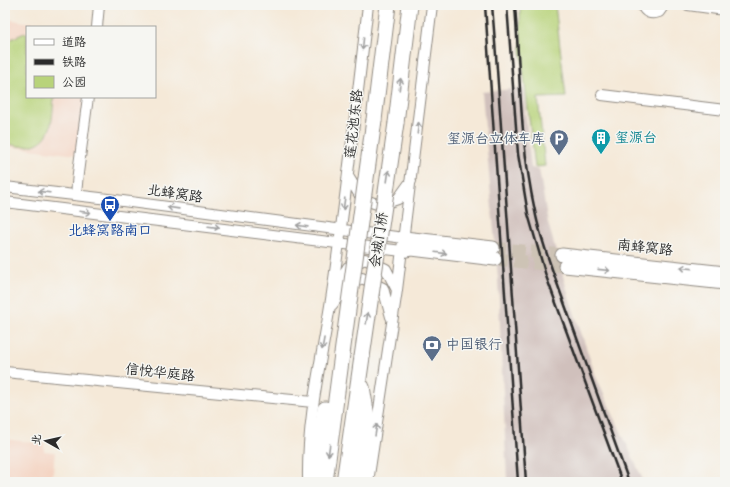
<svg xmlns="http://www.w3.org/2000/svg" width="730" height="487" font-family="'Architects Daughter','LXGW WenKai TC',sans-serif">
<rect width="100%" height="100%" fill="#f6f6f2"/>
<filter id="ink" filterUnits="userSpaceOnUse"><feTurbulence type="fractalNoise" baseFrequency=".025" numOctaves="2"/><feDisplacementMap in="SourceGraphic" scale="8" xChannelSelector="R" yChannelSelector="G"/><feConvolveMatrix kernelMatrix="1 2 1 2 8 2 1 2 1" color-interpolation-filters="sRGB"/></filter>
<filter id="wash" filterUnits="userSpaceOnUse"><feTurbulence type="fractalNoise" baseFrequency=".012" numOctaves="4" result="noise"/><feDisplacementMap in="SourceGraphic" scale="16" xChannelSelector="R" yChannelSelector="G"/><feGaussianBlur stdDeviation="0.9" result="paint"/><feColorMatrix in="noise" values="0 0 0 0 0 0 0 0 0 0 0 0 0 0 0 0 0 1.4 0 .05"/><feComposite in="paint" operator="in"/></filter>
<g filter="url(#wash)">
<rect width="100%" height="100%" fill="#f5e9d8"/>
<path fill="#f4d3c1" d="M5,19l56,8h-34v70h61l-11,58 -72,-9z
M5,439l39,5v7l11,1 -3,30h-47z"/>
<path fill="#d0c0bc" d="M523,88l8,80 8,1 9,54 21,74 27,80 48,105h-137l-9,-204 -16,-186z"/>
<path fill="#b8d37a" stroke="#727f52" d="M520,5h35l11,92 -28,1 7,68 -10,1 -14,-115z
M25,33h2v64h27c-1,10 -1,22 -4,31 -6,20 -29,22 -45,14v-96l8,-8z"/>
</g>
<g filter="url(#ink)">
<g fill="none" stroke-linecap="round" stroke-linejoin="round">
<path stroke="#cdc3b5" stroke-width="13" stroke-dasharray="13 6" stroke-linecap="butt" d="M493,248l69,7
M495,259l70,7"/>
<g stroke="#908a82" stroke-width="12">
<path id="minor" d="M642,5c3,8 9,10 17,7l5,-7
M688,5l37,5
M97,27l2,-22
M602,95l123,15
M348,176l14,23 18,6 18,-6 13,-18
M5,187l95,11 304,40
M76,195l2,-22 10,-76
M5,202l397,49
M334,289l14,-22 17,-8 21,10 11,21
M332,305l14,-19 16,-8 21,10 8,29
M5,372l308,30
M308,478c-1,-63 15,-124 24,-185 14,-96 25,-192 36,-288
M368,482l29,-192 35,-285"/>
</g>
<g stroke="#908a82" stroke-width="15">
<path id="major" d="M404,238l89,10
M402,251l10,-2 83,10
M562,255l163,18
M565,266l160,17"/>
</g>
<g stroke="#908a82" stroke-width="17">
<path id="highway" d="M374,120l14,-115
M396,123l14,-118
M313,482l12,-73
M325,482l17,-128
M344,482l18,-125
M358,482l9,-65 -5,-30"/>
</g>
<use href="#minor" stroke="#fff" stroke-width="10"/>
<use href="#major" stroke="#fff" stroke-width="13"/>
<use href="#highway" stroke="#fff" stroke-width="15"/>
<path stroke="#2b2b2b" stroke-width="2.5" d="M485,5l33,477
M492,5l4,50 30,427
M507,5l11,149 10,60 18,62 76,206
M515,5c5,68 5,139 20,206 4,21 11,41 18,61l76,210"/>
<g stroke="#908a82" stroke-width="17" stroke-linecap="butt">
<path id="highway-bridge" d="M342,354l32,-234
M362,357l34,-234"/>
</g>
<use href="#highway-bridge" stroke="#fff" stroke-width="15"/>
</g>
<defs><path id="oneway-shaft" d="M-6 0H5M1.5-3L5.5 0L1.5 3" fill="none" stroke-width="1.6" stroke-linecap="round" stroke-linejoin="round"/></defs>
<g stroke="#a0a0a0">
<use href="#oneway-shaft" transform="translate(363 44) rotate(96)"/>
<use href="#oneway-shaft" transform="translate(400 84) rotate(-83)"/>
<use href="#oneway-shaft" transform="translate(418 128) rotate(-83)"/>
<use href="#oneway-shaft" transform="translate(388 176) rotate(-82)"/>
<use href="#oneway-shaft" transform="translate(44 192) rotate(-173)"/>
<use href="#oneway-shaft" transform="translate(344 204) rotate(98)"/>
<use href="#oneway-shaft" transform="translate(173 208) rotate(-172)"/>
<use href="#oneway-shaft" transform="translate(85 212) rotate(7)"/>
<use href="#oneway-shaft" transform="translate(302 226) rotate(-172)"/>
<use href="#oneway-shaft" transform="translate(214 227) rotate(7)"/>
<use href="#oneway-shaft" transform="translate(441 253) rotate(7)"/>
<use href="#oneway-shaft" transform="translate(686 268) rotate(-174)"/>
<use href="#oneway-shaft" transform="translate(604 270) rotate(6)"/>
<use href="#oneway-shaft" transform="translate(367 318) rotate(-82)"/>
<use href="#oneway-shaft" transform="translate(323 344) rotate(100)"/>
<use href="#oneway-shaft" transform="translate(376 430) rotate(-81)"/>
<use href="#oneway-shaft" transform="translate(329 450) rotate(98)"/>
</g>
</g>
<defs>
<g id="building-pin" transform="scale(1)"><path d="M0 17L-7.5 6A9.5 9.5 0 1 1 7.5 6Z" fill="#0f9aa8" stroke="#f6f6f2"/><path d="M-4-6H4V6H1V3H-1V6H-4ZM-2.5-4.3h1.7v1.8h-1.7ZM.8-4.3h1.7v1.8H.8ZM-2.5-1h1.7V.8h-1.7ZM.8-1h1.7V.8H.8Z" fill="#fff"/></g>
<g id="parking-pin" transform="scale(1)"><path d="M0 17L-7.5 6A9.5 9.5 0 1 1 7.5 6Z" fill="#5c6f8a" stroke="#f6f6f2"/><path d="M-3.5-5.5H1a3.5 3.5 0 0 1 0 7H-1V5.5H-3.5ZM-1-3.4V-.6H.8a1.4 1.4 0 0 0 0-2.8Z" fill="#fff"/></g>
<g id="bus-pin" transform="scale(1)"><path d="M0 17L-7.5 6A9.5 9.5 0 1 1 7.5 6Z" fill="#1a4fb4" stroke="#f6f6f2"/><path d="M-5-6H5V4H4V6H2V4H-2V6H-4V4H-5ZM-3.5-4V0h7V-4ZM-3.5 1.2v1.5H-2V1.2ZM2 1.2v1.5H3.5V1.2Z" fill="#fff"/></g>
<g id="bank-pin" transform="scale(1)"><path d="M0 17L-7.5 6A9.5 9.5 0 1 1 7.5 6Z" fill="#5c6f8a" stroke="#f6f6f2"/><path d="M-6-4H6V4H-6ZM0-2.3a2.3 2.3 0 1 0 0 4.6a2.3 2.3 0 1 0 0-4.6Z" fill="#fff"/></g>
</defs>
<g fill-rule="evenodd">
<use href="#building-pin" x="601" y="138"/>
<use href="#parking-pin" x="559" y="139"/>
<use href="#bus-pin" x="110" y="205"/>
<use href="#bank-pin" x="432" y="345"/>
</g>
<g text-anchor="middle" dominant-baseline="central" stroke-width="3" stroke-linejoin="round" paint-order="stroke">
<g font-size="14" fill="#2b2b2b" stroke="#f6f6f2">
<text transform="translate(354 124) rotate(-84)">莲花池东路</text>
<text transform="translate(175 194) rotate(8)">北蜂窝路</text>
<text transform="translate(379 240) rotate(-82)">会城门桥</text>
<text transform="translate(645 248) rotate(6)">南蜂窝路</text>
<text transform="translate(160 373) rotate(6)">信悦华庭路</text>
</g>
<g font-size="14" fill="#0d838f" stroke="#f6f6f2" text-anchor="start">
<text x="615" y="138">玺源台</text>
</g>
<g font-size="14" fill="#4e5e75" stroke="#f6f6f2" text-anchor="end">
<text x="545" y="139">玺源台立体车库</text>
<text x="446" y="345" text-anchor="start">中国银行</text>
</g>
<g font-size="14" fill="#164399" stroke="#f6f6f2">
<text x="110" y="231">北蜂窝路南口</text>
</g>
</g>
<rect width="730" height="487" fill="none" stroke="#f6f6f2" stroke-width="20"/>
<rect x="26" y="26" width="130" height="72" fill="#f6f6f2" stroke="#a5a5a2"/>
<rect x="34" y="39" width="20" height="6" fill="#ffffff" stroke="#a5a5a2"/>
<text x="62" y="46" font-size="12" fill="#2b2b2b">道路</text>
<rect x="34" y="59" width="20" height="6" fill="#2b2b2b" stroke="#a5a5a2"/>
<text x="62" y="66" font-size="12" fill="#2b2b2b">铁路</text>
<rect x="34" y="76" width="20" height="12" fill="#b8d37a" stroke="#a5a5a2"/>
<text x="62" y="86" font-size="12" fill="#2b2b2b">公园</text>
<g transform="translate(46 441) rotate(278)" stroke="#f6f6f2" stroke-width="3" paint-order="stroke">
<path d="M0-3L7 15L0 10L-7 15Z" fill="#2b2b2b"/>
<text y="-6" font-size="11" font-weight="bold" text-anchor="middle" fill="#2b2b2b">北</text>
</g>
</svg>
